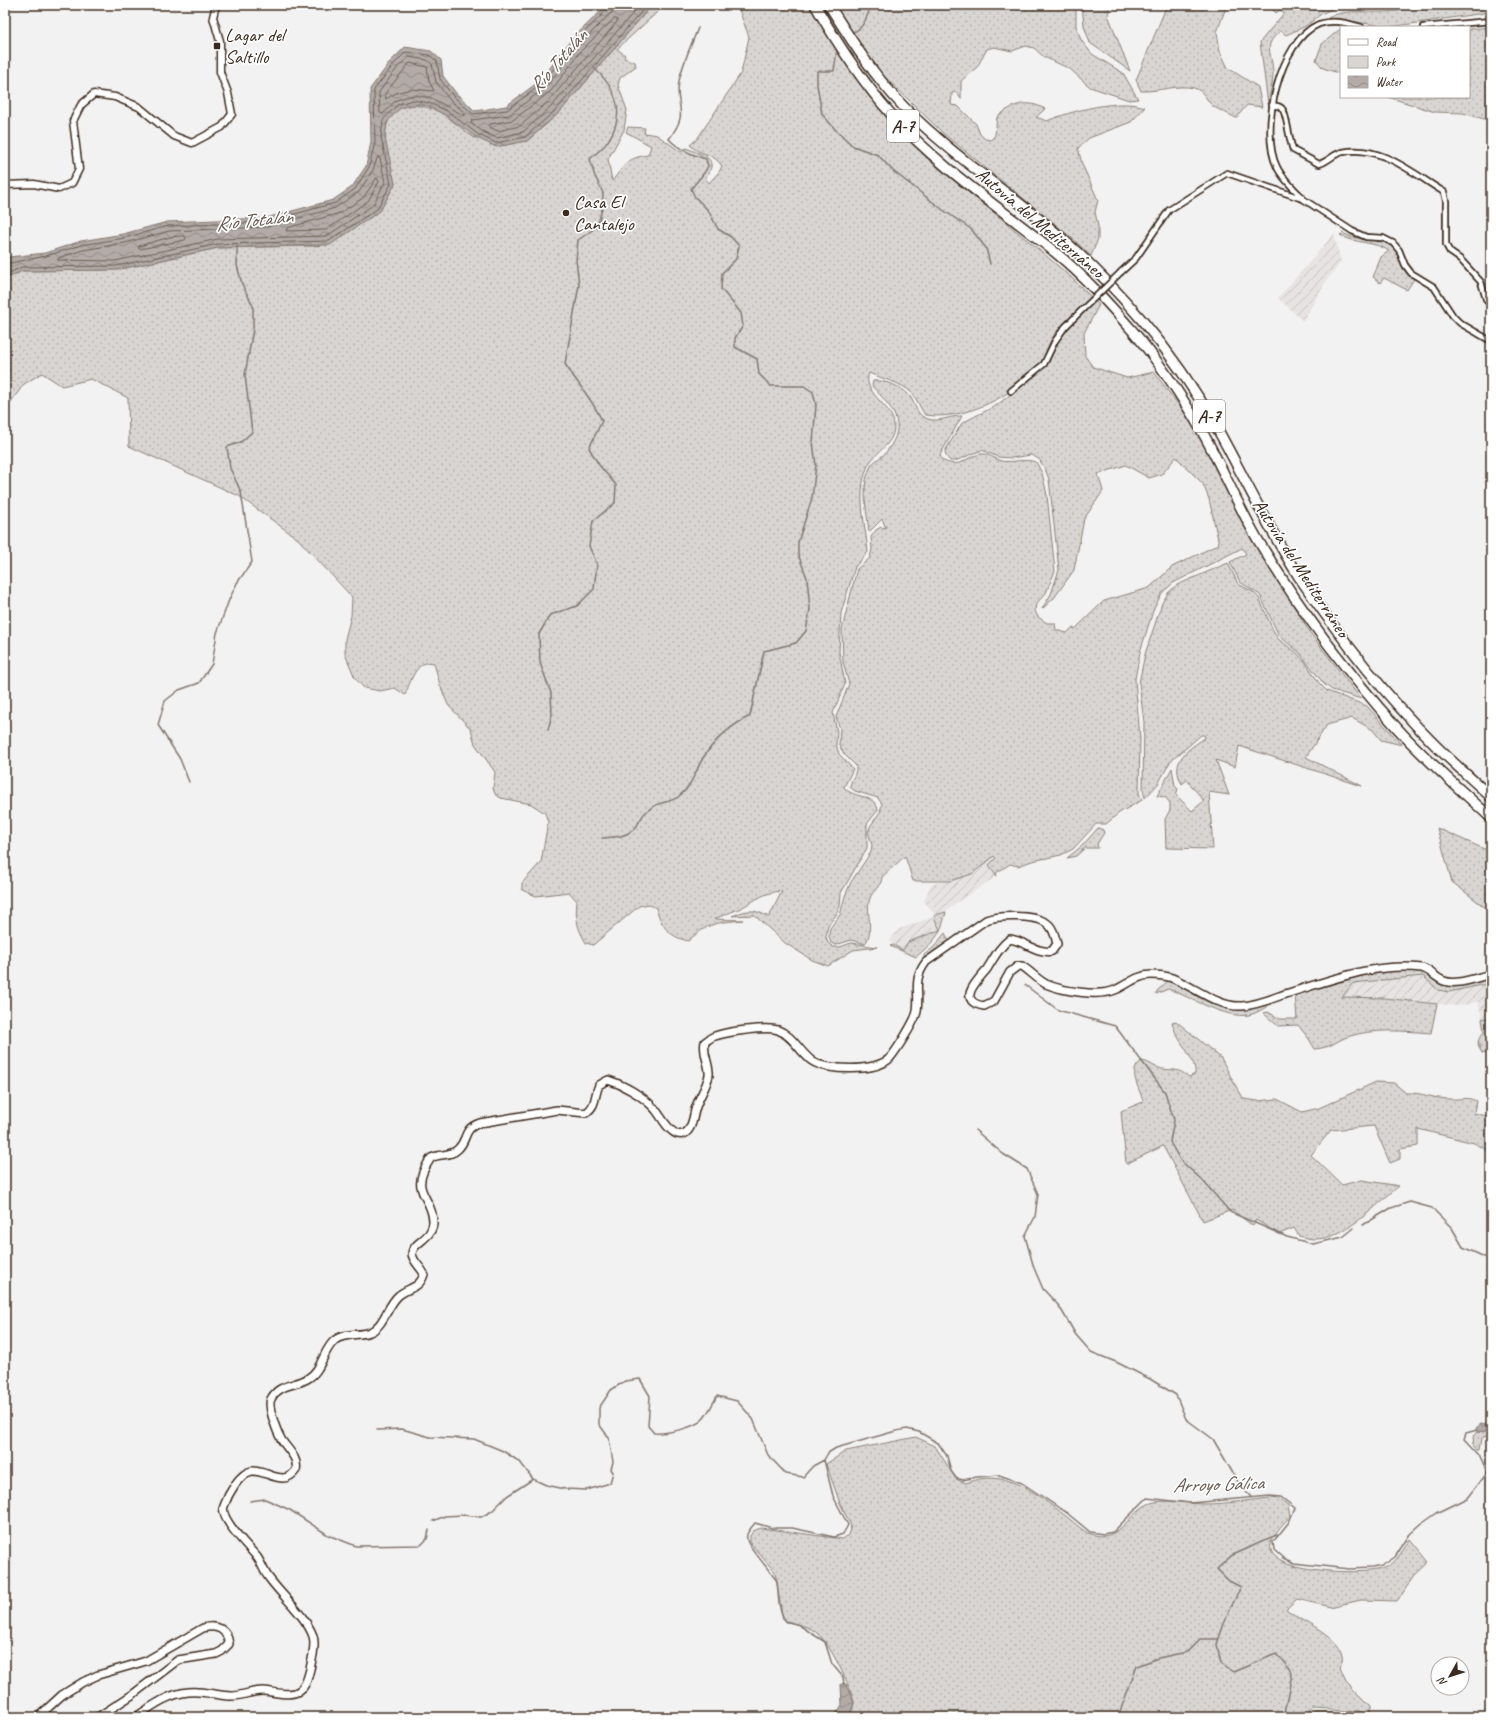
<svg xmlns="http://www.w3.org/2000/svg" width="1496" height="1722" font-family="Caveat,sans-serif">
<defs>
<pattern id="industrial-furrows" width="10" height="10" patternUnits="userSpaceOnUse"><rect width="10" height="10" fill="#e6e3e2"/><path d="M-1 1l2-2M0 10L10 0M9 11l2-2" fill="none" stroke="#c6c3c1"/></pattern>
<pattern id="green-dots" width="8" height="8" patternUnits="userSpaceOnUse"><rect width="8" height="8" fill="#d8d5d2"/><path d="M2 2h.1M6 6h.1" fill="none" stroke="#bab7b4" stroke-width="1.8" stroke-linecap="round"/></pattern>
<pattern id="forest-firs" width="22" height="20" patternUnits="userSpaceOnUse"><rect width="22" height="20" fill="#d8d5d2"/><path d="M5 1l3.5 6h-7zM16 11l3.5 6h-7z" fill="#bab7b4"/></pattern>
<pattern id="water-waves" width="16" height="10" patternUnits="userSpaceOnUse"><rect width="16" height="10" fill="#b2aba7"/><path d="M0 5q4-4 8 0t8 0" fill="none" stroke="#928b87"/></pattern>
</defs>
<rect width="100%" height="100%" fill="#f3f2f2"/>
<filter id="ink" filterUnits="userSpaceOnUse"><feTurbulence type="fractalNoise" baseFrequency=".025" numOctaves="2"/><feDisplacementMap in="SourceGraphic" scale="8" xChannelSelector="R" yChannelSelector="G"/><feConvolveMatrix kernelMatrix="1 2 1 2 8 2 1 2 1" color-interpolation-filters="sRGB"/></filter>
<g filter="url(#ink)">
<path fill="url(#industrial-furrows)" d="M1334,234l7,28 -14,18 -24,41 -25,-23z
M994,855l2,3 -7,7 8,11 -44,29 -7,7 -11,3 -11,-14 7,-17 19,-3 22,-7z
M934,917l6,13 -32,12 -5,8 -10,-5 -3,-4 9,-12z
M1423,976l15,14 11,2 42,-9v34l-9,2 -4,-17 -21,4 -73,-8 -42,-1 11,-14z"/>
<path fill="url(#green-dots)" stroke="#8a8078" d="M652,5h13l-48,44 8,6 -1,3 11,4 1,4 -16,12 -2,7 9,25 -3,20 -16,29 4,22c13,-16 14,-23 36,-26l3,-9 -25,-14 2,-5 17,1 -1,5 13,2 24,17 5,-4c17,7 35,10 19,30l4,5 10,-11 3,-6c-8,-13 -23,-11 -32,-21l7,-6 44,-66 8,-36 -11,-30 9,-2h329v21l5,14 11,14 31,19 15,26 -9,1 -39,-13 -20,-18 -26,-12 -10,-9 -8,-2 -14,5 -18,-4 -7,2 -10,18 -16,14v18l-5,-7 -4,1 -1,12 7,1 18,18 4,10 5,5 6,1 4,-5 2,-18c16,-13 30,-18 48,-8l-9,8 11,4c24,-10 72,-23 98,-14l-14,15 -42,16 -11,10 4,16 16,36 -3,12 3,14v13l-7,17 -19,-18 -128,-104 -62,-60 -18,14 26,34 40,39 101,82 40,34 28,28 -15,28 1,23 8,11 34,11 27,-6 44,59 53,106 60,97 50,65 -29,-9 -8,-6 -25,-32 -20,-16 -19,-41 -20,-13 -10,-20 16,-8 -4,-6 -69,35 -11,10 -8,15 -14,44 -5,27 5,59 -1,55 3,7 -23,13 -13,11h-10l-23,25 -12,6 -29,6 -14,5 -8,-2 -14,9 1,3 -8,-11 7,-7 -2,-2 -22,18 -22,7h-37l-8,-25 -23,21c0,9 -9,13 -12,21 -5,15 5,32 -5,46l-14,-4 -15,5 -5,-2 -2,-6 1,-9 10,-13 5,-19 6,-14 20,-30 1,-7 -4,-13 3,-7 9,-13 2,-8 -4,-6 -23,-7 -5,-4c1,-9 7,-12 6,-21l-12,-12 -5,-9 1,-16 -4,-12 13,-33 -6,-22 -1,-33 15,-60 13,-11 2,-9 -1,-12 5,-7 5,-3 5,1 -4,-9 -13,13c-2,-21 -9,-46 2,-66 3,-6 12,-9 16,-15 22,-28 4,-44 -15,-65l1,-5c10,-2 33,7 38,17 5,8 6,18 17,21 11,4 23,-4 34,-3l-22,39 2,5c18,10 22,-3 39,-6 8,-1 13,5 20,7 12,2 23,-3 35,1l6,11 5,22 8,76 -9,22 -10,11 -1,7 3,6 9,6h8l1,7 11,3 5,-5 3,1 29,-28 45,-13 23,-21 47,-23 -10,-45 -6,-15 -27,-27 -14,17 -13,4 -23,-13 -28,9 5,17 -19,28 -10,51 -20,28 -12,11 9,-15 8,-24 -10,-91 -4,-10 -6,-10 -8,-4 -20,3 -13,-1 -16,-7 -27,11h-5l-4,-5 -1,-5 17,-28 35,-18 46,-36 15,-29 27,-29 -4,-4c-11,11 -25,22 -32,37 -3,6 -3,14 -8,20 -26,31 -75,57 -116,51 -5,-7 -8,-16 -13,-22 -11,-11 -30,-14 -43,-20 -8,20 24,32 25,52 1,17 -15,25 -24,37 -3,4 -6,15 -7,20 -4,22 3,48 5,70l-13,15 -14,46 -2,39 6,32 -12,29 4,19 -1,12 3,10 14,15 -9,18c8,12 31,6 34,23l-11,14v24l-26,45 -1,13 -4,9 -8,10 -2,12 2,6 5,4h7l11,-4 26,4 -24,3 -25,16 -16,-6 -27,-17 -31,-28 -22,1c17,-7 21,-7 37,1l13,-26c-18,1 -26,9 -41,17 -9,4 -18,7 -27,11l29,1c-27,3 -34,2 -55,21 -20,-5 -26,-14 -32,-33l-8,-4 -9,2 -46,39 -7,-2c-9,-16 -11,-23 -9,-42l-8,-9 -33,4 -14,-6v-7l19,-21 7,-40 -3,-9 -14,-9 -30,-6 -6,-4 -2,-6 2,-16 -20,-28 -4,-15 -23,-24 -8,-20 -6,-22c-18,-4 -23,18 -29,32l-10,-7 -15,3 -16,-3 -9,-10 -10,-24v-15l6,-23 1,-19 -54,-58 -59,-43 -110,-50 -1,-48 -37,-19 -29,7 -20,-13 -18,11 -19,26v-131l17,-8 94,-1 102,-22 97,-2 65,-35 15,-27c-3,-14 -11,-35 -10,-48 2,-35 33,-36 58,-22 10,6 25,22 35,25 15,3 34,1 49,2l32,-28z
M1082,5h28l-2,10 22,56 -40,-28 -6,-17z
M1167,5h63l-5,5 -8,22 3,19 8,17 30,19 4,20 -15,-2 -11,13c-7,-4 -15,-7 -22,-11 -8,-6 -9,-16 -20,-19 -17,-4 -36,4 -53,3l-5,-11z
M1268,5h131l-10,2 -51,-1 -17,8 -15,12 -20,9 -5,-4c-20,14 -8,23 -8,42 0,10 -3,21 -5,31l-8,-62 24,-29 -4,-3 -4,3z
M1414,5h77v7l-101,15 -62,-9c23,-14 59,2 86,-13z
M1491,27v94l-28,-8 -28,-1 -47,-15h81v-68z
M1339,30h2v44l-18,-6 -7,-8 6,-16z
M1342,233l10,4 35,6 7,5 12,24 8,7 -7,11 -23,-12 -4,5 -7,-6 8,-20 8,-6c-14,-10 -34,-7 -49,-16z
M1228,563l10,21 15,8 6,6 13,30 6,11 18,13 10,11 13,20 8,8 40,15 35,39 -21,-5 -8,-10 -21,-12 -25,7 -21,32 56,29 -123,-40 -4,21 -19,-7 13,35 -20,-3 4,57 -47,-1 -1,-29 5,-9v-7l-5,-6 -8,-1 15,-28 3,18 3,3 -2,6 16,16 12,-10 -17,-21 -5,4c-13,-23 6,-35 23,-46l-1,-3h-3l-31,27 -12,22 -13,14 -2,-8 1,-68 -5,-39 6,-29 17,-51 6,-10 9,-8z
M1098,828l5,2 1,3 -7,11 1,4h-13l-9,8 -9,2 15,-12z
M1437,828l54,24v60l-39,-30z
M946,912c-6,25 -12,29 -30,45l-26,-11 3,-1 10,5 5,-8 32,-12 -6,-13 1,-2z
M945,933l4,8 -25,18v-4l10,-8z
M1405,970l17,1 24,15 45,-8v5l-42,9 -11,-2 -15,-14 -70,7 -11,14 42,1 53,6 -6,29c-27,-2 -58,-5 -84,4 -15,6 -14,10 -32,12l-6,-10 -11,-14 -20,1 -15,-13 5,-1 12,7h17l-2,-24 77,-22z
M1168,981l7,1 27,15 28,12 18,1 23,-9v3c-6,4 -14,9 -22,11 -24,4 -58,-18 -81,-26l-12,5 1,-3z
M1176,1021l45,37 13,25 10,16 14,2 19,-2 25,13 17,-4 57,-26 18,1 12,10c15,-1 28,6 44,6 10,1 17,-3 26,2l-2,12 17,4v35l-17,-9 -56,-14v17l-18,3v10l-10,4 -16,-37 -43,4 -20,25 31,30 20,-5 37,6c-22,18 -55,54 -85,53 -5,0 -10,-2 -15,-3l-5,-8 -15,6 -23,-14 -3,6 -21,-16 -29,11 -40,-75 -37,18 -5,-53 22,-9c-3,-15 -16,-29 -2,-41 7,0 11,5 18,7 14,4 16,-2 30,9l6,-3c2,-16 -20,-34 -23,-52z
M1477,1432l14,1v3l-9,2 -2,12h-2l-4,-6 -1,-8z
M916,1437l19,9 21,33 10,4c39,-16 70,10 101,34 8,6 17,16 27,18 30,7 36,-29 61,-33 14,-3 34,2 49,2 22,0 45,-4 67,-6l9,1 8,6 2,11c-7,9 -22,22 -19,34 6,23 98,26 116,17 11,-6 16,-18 23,-28l19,23 -14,13 -18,26 -36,-1 -31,7 -33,-8 -11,10c14,11 45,24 53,39 5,8 3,16 2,24l5,11 23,23v7l4,4h-12l2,-4 -5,-2 -44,-3 -10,9h-454c1,-4 4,-11 4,-15 -3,-15 -24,-58 -36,-68 -8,-8 -21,-10 -32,-12l-4,-8 -7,-42 -25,-29v-7l3,-5 8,-3 82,11 5,-4 3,-9 -11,-23 -14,-39 20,-13z
M1316,1712h37l3,4 -47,1z"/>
<path fill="url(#forest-firs)" stroke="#8a8078" d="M1491,1017v38l-9,-2c-6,-9 -5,-13 2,-21l-2,-13z"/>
<path fill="url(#water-waves)" stroke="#827770" d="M607,5h45l-93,108 -32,28 -31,6 -19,-9 -32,-23 -17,-9 -15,-2 -13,4 -13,14 -2,16 10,46 -15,27 -50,34 -112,3 -102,22 -94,1 -17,8v-18l4,-4 36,-4 36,-12 42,-7 44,-12 99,-4 67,-18 19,-13 14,-21 5,-24 -1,-53 21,-28 14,-14 26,4 10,9 2,16 13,17 19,18 31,-5 35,-26 29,-39z
M1481,1424l10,2v7l-14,-1 -1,-4z
M844,1683l3,2 7,18 -5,14h-15l8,-12 -1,-21z"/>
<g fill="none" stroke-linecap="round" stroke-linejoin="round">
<path stroke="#6b5e55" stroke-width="1" d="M614,5l-2,7 -35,35 -31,40 -37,28 -37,5 -1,3 11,8 15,7 26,-6 29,-26 88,-101
M614,19h3v3l-69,80 -28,24 -22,5 -9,-4 1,-3 23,-4 38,-29 30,-40z
M409,57l18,3 5,4 4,18 13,17 16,14v3l-34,-18 -18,-3 -17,5 -13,14 -3,-1 -1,-21 19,-25z
M410,63l17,4 2,14 5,10 -23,-2 -15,4 -10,6 -1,-5z
M378,157l2,1 5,24 -12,23 -46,31 -109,3 -103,22 -58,-1 2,-2 24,-8 42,-7 44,-12 98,-4 68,-19 24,-16 14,-22z
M377,178l2,4 -11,19 -42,29 -40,1 1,-3 53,-15 23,-15z
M184,236l2,2 -1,2 -45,9 -2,-1 1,-2 31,-9z
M5,264l41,-8 36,-11 42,-7 44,-12 98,-4 69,-19 20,-14 14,-22 6,-25 -1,-52 20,-26 12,-12 23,3 8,6 3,18 13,17 20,18 34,-4 36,-27 30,-40 35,-34 1,-4
M5,275l17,-8 94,-1 102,-22 111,-3 48,-32 14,-25 -10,-47 2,-17 15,-16 15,-4 16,3 18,8 32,24 17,8 29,-6 31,-27 91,-105"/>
<path stroke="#827770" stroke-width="1.5" d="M851,33c13,-4 16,-16 20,-28
M837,49l-3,22h-17v14l5,29 13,15 18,17 25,9 15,16 50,39 28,19 15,19 4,16
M548,730l4,-16 -1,-21 -11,-30 -1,-29 11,-19 27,-9 17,-17 3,-25 -8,-18 4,-25 22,-18 1,-18 -17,-20 -10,-17 13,-27c-9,-21 -25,-38 -37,-57l14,-79 -3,-25 2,-20 19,-13 5,-18 1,-16 -9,-19 -4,-15c6,-6 14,-11 18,-18 18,-27 9,-52 -14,-73
M189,782l-9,-23 -22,-34 7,-24 14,-11 20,-7 13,-19 5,-31 12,-33 8,-17 15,-21 -11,-70 -11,-24 -3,-21 14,-5 11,-10 -7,-57 8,-46v-23l-11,-22 -5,-19v-19
M602,838c12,-1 26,-1 34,-11 4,-5 5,-11 10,-15 12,-12 22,-8 32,-15 14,-10 17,-26 25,-39 12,-19 27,-32 47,-42l14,-65 32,-8 10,-12 4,-22 -3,-31 -9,-24v-12l14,-44 4,-33 -3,-23 3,-37 -3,-13 -9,-6h-33l-12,-12 -2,-15 -22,-12v-9l8,-12 -2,-13 -20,-24 1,-16 14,-14 3,-13 -8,-9 -13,-8 -10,-19 -13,-13 -4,-8c6,-9 13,-13 17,-23l-2,-7c-14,-4 -27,-9 -37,-20 22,-29 5,-30 10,-58 4,-19 12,-35 19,-53
M1025,985l33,25 57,16 50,66 9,28 -4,22 10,18 23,21 27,31 57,25 26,7 30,-7 11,-9
M975,1130l28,24 24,15 11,25 -3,23 -10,19 9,32 9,21 16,17 17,29 15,17 25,10 34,17 26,16 10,24 27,20 28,48 10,10
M1363,1225l28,-17 19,-6 22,6 20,20 11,19 28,13
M377,1430l25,-1 28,8 44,2 29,12 17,11 13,17 13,6 19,4 22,1 23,-7 3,-11 -2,-3 2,-7 -4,-24 -10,-14v-16l12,-18 14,-9 15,-2 10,17 -2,30 6,7c12,1 42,-5 50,-15 5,-6 9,-15 13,-22l20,5 16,18 15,36 18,19 17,3 10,-11 11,-6
M250,1501l15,-2 25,11 38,25 28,11 65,-1 6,-6 2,-9
M433,1521l12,-5 18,-1 18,2 11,-6 15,-15 26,-17
M1277,1535l-46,21 -14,13 12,12 12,6 -14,28 -10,29 4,20 12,8 43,-18 17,20 -9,43
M844,1685l-1,-8 -11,-13 -7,-22 -26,-17 -13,-4 -3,-3 -4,-14 -2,-23 -27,-35c-7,-10 -2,-15 5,-23l17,5h20l42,9 9,-3 5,-9 -15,-29 -9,-36 4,-7 8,-5 60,-17 11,-2 12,3 19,11 9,13 4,15 5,7 7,2 14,-3 22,-2 23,8 45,30 23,19 13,2 10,-2 34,-34 43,5 80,-7 11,1 14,11 -6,14 -16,20 1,8 9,8 11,5 55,6 23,-1 10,-2 13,-9 15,-23 10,-9 17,-12 31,-15 19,-25 -8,-18 -15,-16 2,-6 11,-3
M1118,1717l19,-51 21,-8 29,-6 13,-13h19"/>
<g stroke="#3b2a1e" stroke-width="8">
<path id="minor" d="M1423,27l68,-6
M1272,105c5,1 9,1 11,5 4,6 6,30 10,40l26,14c9,-2 15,-11 24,-12 37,-8 71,22 101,40l2,9v44l4,7 10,7 21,23 5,17 5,7
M1302,197c-9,-9 -20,-19 -25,-30 -18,-36 2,-127 42,-143 14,-5 29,-1 42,3
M1121,272l15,-14 33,-48 58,-37 76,26 49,32 14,6 17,1 10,5 6,7 6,15 6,8 23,14 19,29 7,7 31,18
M1011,391l33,-27 11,-23 10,-14 18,-18"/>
</g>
<g stroke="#3b2a1e" stroke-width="9">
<path id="tertiary" d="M5,185l29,-1 25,5 13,-6 7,-14 -6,-48 8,-16 13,-11 21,3 24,10 35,29 18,7 30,-16 10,-13 -4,-21 -8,-21v-31l-7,-24 3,-12"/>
</g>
<g stroke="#3b2a1e" stroke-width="10">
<path id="secondary" d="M38,1717l24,-22 21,-13 15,-7 48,-14 57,-33c14,-4 24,1 26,16l-7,7 -6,3 -38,6 -46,35 -34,22
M136,1717c16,-11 32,-23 52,-25 16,-2 28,4 44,4 10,0 20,-5 30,-5 11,0 29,7 38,-1 7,-5 8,-14 10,-21 2,-10 6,-23 3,-33 -7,-20 -31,-40 -44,-58 -5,-6 -7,-14 -12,-21 -8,-10 -38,-38 -33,-51 4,-11 15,-33 28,-35 15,-1 32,17 44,-1 3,-12 -9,-21 -15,-31 -4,-7 -14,-33 -10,-40 8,-15 23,-13 36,-20 16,-9 15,-28 28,-39 9,-7 24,-4 35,-8 14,-6 17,-26 28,-36 10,-9 22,-7 26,-22 -3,-7 -12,-13 -12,-21 1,-11 22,-15 21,-32 -1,-27 -26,-28 -2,-63 9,-5 19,-1 27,-9 11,-11 4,-20 22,-26l77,-13 29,3c11,-8 8,-17 13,-28l9,-5c16,5 35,16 47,29 6,7 13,22 22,25 14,4 16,-16 18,-24 3,-12 12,-23 14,-35 1,-11 -7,-21 -4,-33 3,-2 6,-5 10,-6 11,-4 52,-10 63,-6 14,5 22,22 34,31 14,10 65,11 78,-3 6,-7 26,-38 27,-47 3,-21 -5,-30 9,-49l60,-42c13,-5 47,-5 59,2 8,4 10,14 12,22l-5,7c-14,3 -28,-10 -42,-12 -11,8 -16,19 -23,30 -9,11 -32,32 -3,37l10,-5 16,-29 8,-6h4c8,5 16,14 24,18 16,7 53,13 69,6 12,-5 22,-15 36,-15 6,0 15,1 21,3 21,8 47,30 70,28 15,-1 29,-7 43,-12 44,-13 90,-32 137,-26 8,2 14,10 22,13 13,5 34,-4 47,-7"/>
</g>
<g stroke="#3b2a1e" stroke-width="12">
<path id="motorway" d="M815,5c22,38 47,77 77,110 47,53 109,93 164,138 27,22 52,50 75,76 28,32 52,69 73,106 19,34 34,71 54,105 40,67 88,131 140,189 29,32 62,60 93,89
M829,5c22,35 45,71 74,101 49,50 109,88 161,134 27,24 53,51 77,79 29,34 55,72 77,111 27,49 51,100 81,147 40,59 84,116 135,167 18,18 38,35 57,53"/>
</g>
<use href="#minor" stroke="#fff" stroke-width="4.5"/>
<use href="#tertiary" stroke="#fff" stroke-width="6"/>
<use href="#secondary" stroke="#fff" stroke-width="7"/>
<use href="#motorway" stroke="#fff" stroke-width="9"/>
<g stroke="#3b2a1e" stroke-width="8" stroke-linecap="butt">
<path id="minor-bridge" d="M1083,309l38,-37"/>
</g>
<use href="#minor-bridge" stroke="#fff" stroke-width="4.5"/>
</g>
</g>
<g fill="#3b2a1e" stroke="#fff" stroke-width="1.5">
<rect x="213" y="42" width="8" height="8" rx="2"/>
<circle cx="566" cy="213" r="4"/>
</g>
<g text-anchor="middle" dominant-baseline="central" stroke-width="3.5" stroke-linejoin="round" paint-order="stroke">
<g fill="#fff" stroke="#766a62" stroke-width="1">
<rect x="887" y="110" width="32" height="32" rx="3"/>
<rect x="1193" y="400" width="32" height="32" rx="3"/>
</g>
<g font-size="18" font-weight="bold" fill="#3b2a1e">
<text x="903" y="126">A-7</text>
<text x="1209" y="416">A-7</text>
</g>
<g font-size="19" fill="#3b2a1e" stroke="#fff" text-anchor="start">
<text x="225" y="35">Lagar del<tspan x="225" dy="22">Saltillo</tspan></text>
<text x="574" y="202">Casa El<tspan x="574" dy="22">Cantalejo</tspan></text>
</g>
<g font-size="19" fill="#3b2a1e" stroke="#fff">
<text transform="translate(1040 223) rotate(40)">Autovía del Mediterráneo</text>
<text transform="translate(1301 568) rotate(57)">Autovía del Mediterráneo</text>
</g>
<g font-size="20" font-style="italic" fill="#65574e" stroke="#fff">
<text transform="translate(558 61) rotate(-49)">Río Totalán</text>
<text transform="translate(254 220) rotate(-6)">Río Totalán</text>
<text transform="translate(1218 1484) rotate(-2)">Arroyo Gálica</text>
</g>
</g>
<rect width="1496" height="1722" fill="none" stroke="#fff" stroke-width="20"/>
<rect x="10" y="10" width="1476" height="1702" fill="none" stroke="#3b2a1e" stroke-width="1.5" filter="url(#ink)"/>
<rect x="1340" y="26" width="130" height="72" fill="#ffffff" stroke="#b1aaa5"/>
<rect x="1348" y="39" width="20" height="6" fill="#ffffff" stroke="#b1aaa5"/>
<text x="1376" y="46" font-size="12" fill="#3b2a1e">Road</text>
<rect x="1348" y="56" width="20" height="12" fill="#d8d5d2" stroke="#b1aaa5"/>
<text x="1376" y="66" font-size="12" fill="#3b2a1e">Park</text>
<rect x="1348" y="76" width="20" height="12" fill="url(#water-waves)" stroke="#b1aaa5"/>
<text x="1376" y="86" font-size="12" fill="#3b2a1e">Water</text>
<g transform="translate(1450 1676) rotate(231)"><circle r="19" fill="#ffffff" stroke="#b1aaa5"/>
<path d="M0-3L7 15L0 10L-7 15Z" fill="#3b2a1e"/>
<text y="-6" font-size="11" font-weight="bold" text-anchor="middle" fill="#3b2a1e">N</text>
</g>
</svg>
